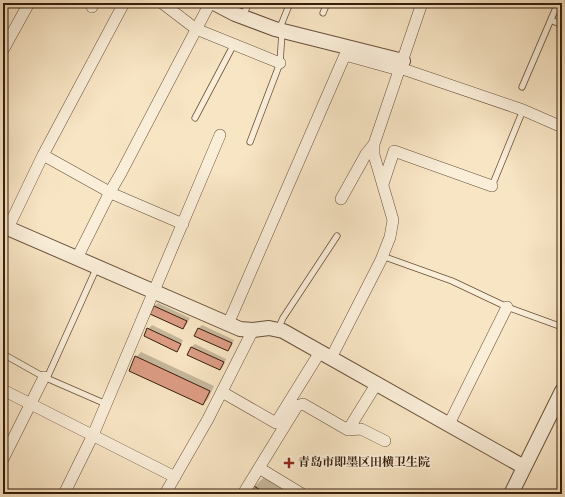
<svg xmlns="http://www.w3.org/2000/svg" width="565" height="497" font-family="Vollkorn,'Noto Serif SC',serif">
<rect width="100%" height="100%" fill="#f8e5c4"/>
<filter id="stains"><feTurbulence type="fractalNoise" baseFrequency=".005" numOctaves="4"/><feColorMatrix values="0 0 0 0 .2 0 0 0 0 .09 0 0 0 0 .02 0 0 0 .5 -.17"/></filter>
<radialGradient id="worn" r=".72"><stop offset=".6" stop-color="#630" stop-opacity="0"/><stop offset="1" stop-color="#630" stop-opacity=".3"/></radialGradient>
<path fill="#0003" d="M158,303l32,15 -4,7 -3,3 -29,-22z
M152,325l31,15 -3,7 -3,3 -29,-21z
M202,325l32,15 -3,7 -3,3 -32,-15 3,-7z
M195,344l31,15 -3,7 -3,3 -29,-22z
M141,352l73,34 -6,13 -5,5 -67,-47z
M264,477l28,17h-42l4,-7z"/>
<path fill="#dc9c84" stroke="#371d0a" d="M154,306l33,15 -4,8 -33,-15z
M147,328l34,16 -4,8 -33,-16z
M198,328l34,15 -4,8 -34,-15z
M191,347l33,15 -4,8 -33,-15z
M135,356l75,35 -7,14 -74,-34z
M254,486l12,8h-17z"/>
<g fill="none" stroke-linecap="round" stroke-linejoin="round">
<g stroke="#674f38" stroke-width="7">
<path id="service" d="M323,13l4,-10
M242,17l7,-14
M551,20l11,5
M279,30l11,-27
M522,87l36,-84
M195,118l39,-74
M250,142l30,-79 2,-31
M492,186l31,-76
M382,256l70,25 55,26 55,20
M278,329l5,-11 54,-82
M3,354l41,23 62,27
M47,378l50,-111"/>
</g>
<g stroke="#674f38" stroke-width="12">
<path id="minor" d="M162,3l34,26 84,34
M92,7l2,-4
M3,50l26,-47
M400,68l123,42 39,17
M43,155l70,39 70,30
M383,184l11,-33 98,35
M341,199l25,-45 8,-10
M8,228l35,-73 81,-152
M77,258l33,-66 11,-19 89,-170
M228,324l117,-269 54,15
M331,358l50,-98 9,-23 3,-17 -19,-65v-11l48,-141
M3,390l172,87
M222,392l54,31 44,-71
M449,424l58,-117
M348,430l29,-47
M3,459l41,-82
M259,468l43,26
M64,494l29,-59 127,-300
M165,494l43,-75 45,-89
M243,494l54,-88 6,-2 45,26 13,-1 24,12"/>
</g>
<g stroke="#674f38" stroke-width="16">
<path id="tertiary" d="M214,3l21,11 40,15 128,32
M3,226l237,103 13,1 16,-2 14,3 241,136
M511,494l51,-103"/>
</g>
<use href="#service" stroke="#faeed9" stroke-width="5.5"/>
<use href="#minor" stroke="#faeed9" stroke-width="11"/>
<use href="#tertiary" stroke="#faeed9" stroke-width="14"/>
</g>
<path fill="#8f2418" stroke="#faeed9" stroke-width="1.5" d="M287 457h4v4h4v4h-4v4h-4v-4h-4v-4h4z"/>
<g text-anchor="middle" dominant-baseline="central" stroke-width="3.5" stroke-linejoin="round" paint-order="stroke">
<g font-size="12" font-weight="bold" fill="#371d0a" stroke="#faeed9" text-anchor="start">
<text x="298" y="463">青岛市即墨区田横卫生院</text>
</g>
</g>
<rect width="565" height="497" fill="none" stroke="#f8e5c4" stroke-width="16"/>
<rect x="4" y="4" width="557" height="489" fill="none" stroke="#371d0a" stroke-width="2"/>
<rect x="8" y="8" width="549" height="481" fill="none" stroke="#371d0a"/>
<rect width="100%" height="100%" filter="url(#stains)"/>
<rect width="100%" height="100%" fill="url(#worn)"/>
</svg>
